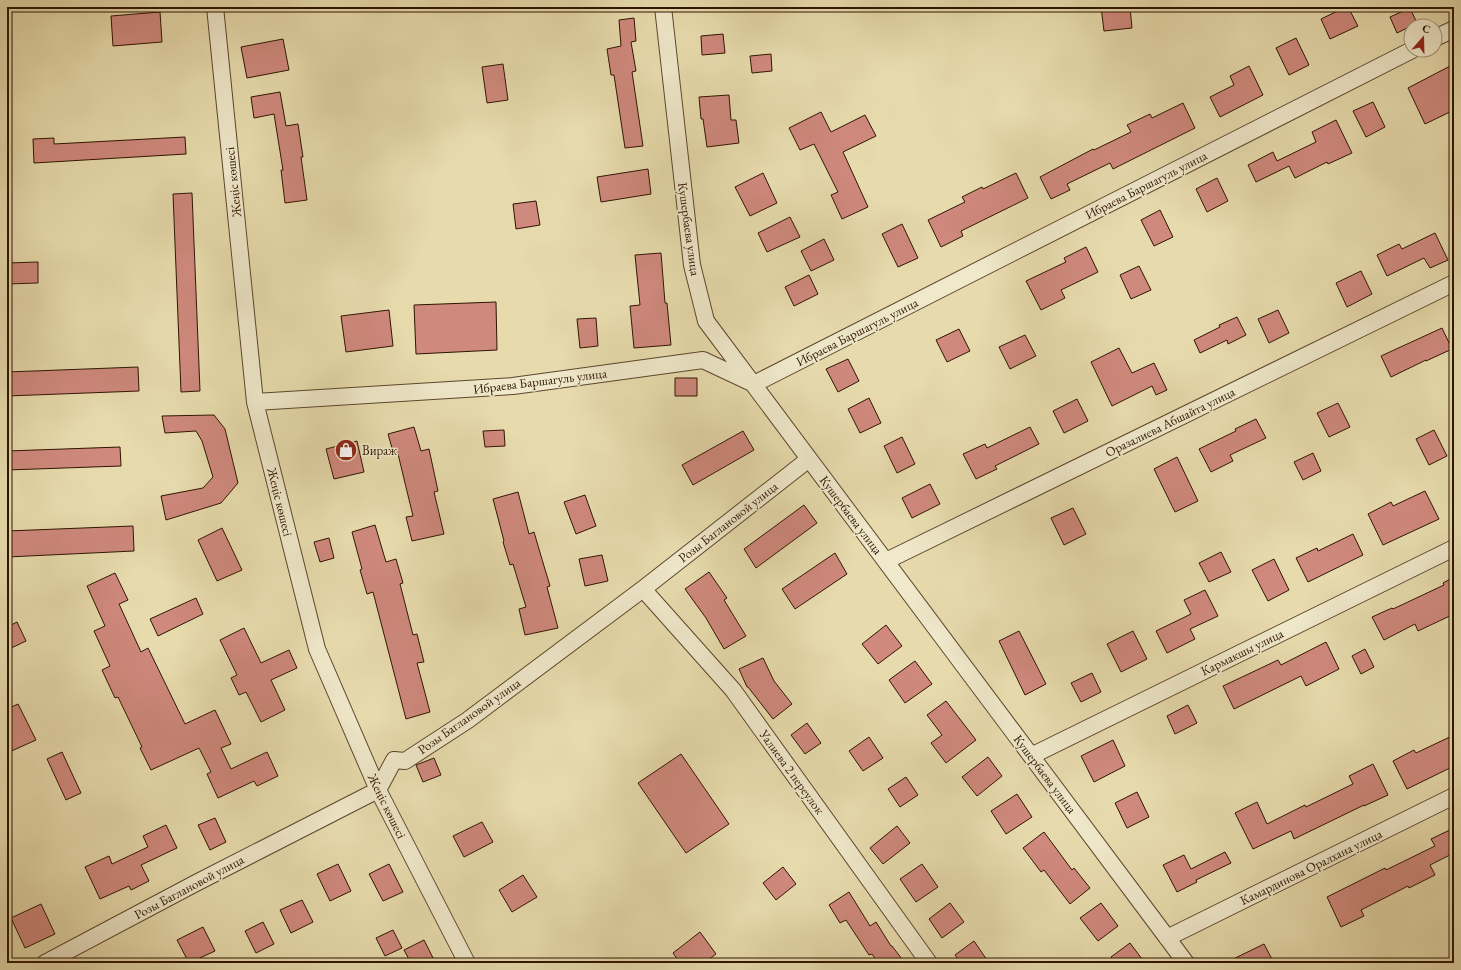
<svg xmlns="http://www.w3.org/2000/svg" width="1461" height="970" font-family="'EB Garamond',serif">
<rect width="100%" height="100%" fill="#e7dbad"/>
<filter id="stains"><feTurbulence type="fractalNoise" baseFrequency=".005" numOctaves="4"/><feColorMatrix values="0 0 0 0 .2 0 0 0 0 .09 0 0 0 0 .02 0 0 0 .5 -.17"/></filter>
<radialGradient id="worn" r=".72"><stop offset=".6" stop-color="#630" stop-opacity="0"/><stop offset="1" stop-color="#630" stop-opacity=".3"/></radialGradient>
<path fill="#cf897d" stroke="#2f1400" d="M1101,7h29l2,21 -28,3z
M1346,7h2l10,19 -28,13 -9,-20z
M1410,8l7,15 -20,10 -7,-16z
M160,12l2,30 -49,4 -2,-30z
M634,18l2,23 -5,1 5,29 -4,1 11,74 -18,2 -11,-73h-3l-4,-26 14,-3 -2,-26z
M723,34l2,19 -23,2 -1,-19z
M1296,38l13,27 -20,10 -13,-27z
M283,39l6,31 -42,8 -6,-31z
M771,54l1,17 -20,2 -2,-17z
M503,64l5,36 -21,3 -5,-36z
M1454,64v46l-29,14 -17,-36z
M1249,66l14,29 -43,22 -10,-20 24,-12 -4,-9z
M280,92l6,34 12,-2 5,33h-2l6,43 -22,3 -4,-33h2l-9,-56 -20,4 -3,-21z
M729,95l2,25h5l3,23 -32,4 -4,-28h-2l-2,-22z
M1373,102l12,25 -19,10 -13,-26z
M1183,103l12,25 -82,41 -3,-6 -43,21 3,6 -19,9 -11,-22 53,-28 1,1 37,-18 -4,-7 23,-11 2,4z
M821,112l10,20 34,-17 11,21 -33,16 25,55 -26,12 -11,-24 7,-3 -24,-48 -14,6 -11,-22z
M1336,120l16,33 -24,11 -1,-2 -32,16 -6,-12 -33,16 -8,-17 25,-13 4,9 39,-19 -4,-10z
M185,137l1,17 -152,9 -1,-24 21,-1v6z
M648,169l3,25 -50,8 -4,-25z
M763,173l14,30 -27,13 -15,-29z
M1016,173l12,25 -67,33 2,5 -22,11 -13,-27 37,-18 -3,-5 20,-10 1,2z
M1217,178l11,23 -21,11 -11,-23z
M192,193l8,198 -19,1 -8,-198z
M536,201l4,24 -24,4 -3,-25z
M1160,210l13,27 -19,9 -13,-26z
M790,217l10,20 -33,15 -9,-19z
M902,224l16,34 -20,9 -16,-33z
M1435,233l13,27 -18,8 -6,-10 -37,18 -10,-21 22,-11 3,5z
M824,239l10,21 -23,11 -10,-20z
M1086,247l12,25 -37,18 4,8 -24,12 -15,-29 40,-19 -2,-4z
M661,253l4,50h2l4,42 -37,3 -4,-42 10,-1 -5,-50z
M38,262v21l-31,1v-21z
M1139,266l12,24 -20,9 -11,-24z
M1361,271l11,23 -25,13 -11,-24z
M809,275l9,19 -24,12 -9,-19z
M496,302l1,48 -81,4 -2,-49z
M389,310l4,36 -47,6 -5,-36z
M1278,310l11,23 -20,10 -11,-24z
M1237,317l9,18 -18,9 -1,-4 -27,13 -6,-13 26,-13 -1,-2z
M596,318l2,28 -18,2 -3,-29z
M1442,328l10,21 -26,12v-1l-35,17 -10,-21z
M959,329l11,22 -23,11 -11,-22z
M1025,335l11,21 -26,13 -11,-22z
M1119,348l13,25 22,-10 13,27 -11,5 -4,-9 -40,20 -21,-44z
M848,359l11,22 -21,11 -12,-23z
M138,367l1,24 -132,5v-24z
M675,378h22v18h-22z
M869,398l12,25 -21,10 -12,-24z
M1077,399l11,22 -24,12 -11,-22z
M1338,403l12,24 -21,10 -12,-24z
M214,415l11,14 13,54 -17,20 -55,17 -5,-24 42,-8 10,-11 -11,-36 -6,-10 -31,2 -3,-17z
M1256,419l10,19 -36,17 3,6 -22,11 -12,-23 37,-18 -1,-2z
M414,427l7,24 8,-2 9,42 -4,1 10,42 -32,7 -6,-24 7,-1 -15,-62 -4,1 -6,-21z
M1030,427l9,17 -44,22 2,3 -21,10 -13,-25 22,-10 2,4z
M504,430l1,16 -20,1 -2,-16z
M1434,430l13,26 -18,9 -13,-26z
M743,431l11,19 -61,35 -11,-20z
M902,437l13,27 -18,9 -13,-27z
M357,441l7,31 -30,7 -8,-30z
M120,447l1,19 -114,4v-19z
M1313,453l8,18 -18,9 -9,-18z
M1177,457l21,44 -23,11 -21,-43z
M930,484l10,20 -28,14 -10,-20z
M1425,491l14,28 -56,26 -15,-31 23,-12 2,4z
M518,492l11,42 5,-2 7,24 9,30 -3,1 11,41 -33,7 -6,-26 7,-2 -13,-43 -3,1 -7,-23 1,-1 -11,-42z
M585,495l11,31 -20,8 -12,-32z
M804,505l13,18 -61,45 -12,-19z
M1073,508l13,26 -22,11 -13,-27z
M375,525l11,37 10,-3 7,24 -3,1 13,51 4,-1 7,28 -7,1 13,49 -24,7 -33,-127 -6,2 -7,-24 2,-1 -10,-37z
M133,526l1,25 -127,6v-26z
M222,528l20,42 -25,11 -19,-41z
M1353,534l10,21 -55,27 -12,-24 21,-10 1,3z
M329,538l5,20 -14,4 -6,-20z
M1221,552l10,20 -22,10 -10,-19z
M835,553l12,21 -52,35 -13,-20z
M602,555l6,26 -23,5 -6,-27z
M1274,559l15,31 -21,11 -16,-31z
M709,572l18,26 -3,2 22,36 -22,13 -18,-31 -21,-29z
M115,573l13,27 -9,4 22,48 7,-4 37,76 30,-14 16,34 -10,4 10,21 36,-17 11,24 -21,10 -3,-5 -36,17 -11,-24 4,-2 -12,-24 -48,22 -11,-22 2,-1 -24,-50 -3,1 -13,-28 8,-4 -16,-35 11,-5 -18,-40z
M1454,577v37l-36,17 -3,-7 -31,16 -12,-23 20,-9 1,1 51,-24 -1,-2z
M1205,590l13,26 -28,13 5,10 -28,14 -11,-22 35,-17 -7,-14z
M196,598l7,16 -45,22 -8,-17z
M17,622l9,19 -19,9v-23z
M886,625l16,21 -24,18 -16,-20z
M244,628l17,35 28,-13 8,18 -26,12 14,30 -24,12 -15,-30 -7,3 -8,-17 6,-3 -17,-35z
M1019,631l27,53 -21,11 -26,-54z
M1133,631l14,28 -26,13 -14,-28z
M1326,642l13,27 -33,17 -5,-10 -67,33 -11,-23 55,-26 3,5z
M1365,649l9,18 -13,7 -9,-18z
M763,658l11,23 18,23 -19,15 -25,-32h-1l-8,-18z
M915,661l17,23 -27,19 -16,-23z
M1092,673l9,19 -20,10 -10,-19z
M946,701l30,39 -30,23 -15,-20 11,-8 -15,-20z
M18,704l18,36 -29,13v-44z
M1188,705l9,18 -22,11 -8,-18z
M807,723l14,20 -16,11 -14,-19z
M1454,735v31l-47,23 -14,-28 21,-11 2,3z
M869,737l14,21 -20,13 -14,-20z
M1113,740l12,26 -31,16 -13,-26z
M62,752l19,41 -15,7 -19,-41z
M681,754l48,70 -43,29 -48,-70z
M988,757l14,19 -25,20 -15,-19z
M434,758l7,17 -18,7 -7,-17z
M1373,764l15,31 -24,11v-1l-70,34 -3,-8 -38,18 -18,-36 22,-11 10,22 38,-19 1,2 47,-23 -4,-8z
M906,777l12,18 -18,12 -12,-18z
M1137,792l12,25 -22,11 -12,-25z
M1017,794l15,23 -26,17 -15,-23z
M215,818l11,24 -16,8 -12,-25z
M482,822l11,20 -29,15 -11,-21z
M166,825l11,23 -36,17 8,16 -18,9 -2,-4 -29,13 -15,-32 24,-11 3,8 36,-17 -5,-11z
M897,826l13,17 -27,21 -13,-16z
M1454,828v25l-24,12 5,10 -26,13 -1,-2 -47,24 3,6 -23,11 -14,-30 58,-29 1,2 49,-24 -4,-7z
M1044,832l28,38 2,-2 16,20 -20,16 -26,-34 -3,2 -18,-24z
M1225,852l6,11 -35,17 1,2 -20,10 -14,-27 21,-10 7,14z
M338,864l13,27 -21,10 -13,-27z
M389,864l14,28 -20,9 -14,-27z
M922,864l16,23 -22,15 -16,-23z
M783,867l13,17 -20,16 -13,-17z
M523,875l14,22 -25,15 -13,-22z
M849,892l21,34 6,-4 15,24h1l13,17h-27l-6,-9 -3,1 -23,-35 -6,3 -11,-18z
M302,900l11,22 -22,11 -11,-23z
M950,903l14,19 -22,16 -13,-19z
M1101,903l17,23 -20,15 -18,-23z
M41,904l14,30 -30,14 -14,-30z
M263,922l11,22 -18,9 -11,-22z
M203,927l12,24 -26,12 -12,-23z
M393,930l9,18 -17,8 -9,-18z
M700,932l16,22 -12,9h-24l-7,-10z
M424,940l10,20 -6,3h-17l-7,-13z
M974,941l15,22h-28l-6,-8z
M1130,943l15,20h-30l-4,-6z
M1264,944l10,19h-49z"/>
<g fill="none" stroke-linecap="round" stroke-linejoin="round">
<g stroke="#5d462b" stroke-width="18">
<path id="minor" d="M215,7l40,395 62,247 61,141 89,173
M663,7l29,258 14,56 480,642
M1435,38l19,-9
M255,402l258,-16 190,-26 51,24 658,-334
M886,561l568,-278
M643,589l90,101 196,273
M1031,756l423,-208
M1167,938l287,-142
M45,963l151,-80 182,-93 16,-30 11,1 63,-41 175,-131 166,-130"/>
</g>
<use href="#minor" stroke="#efe8ca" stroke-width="16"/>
</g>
<defs>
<g id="shop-disc" transform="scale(1.15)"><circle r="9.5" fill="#8f2418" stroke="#efe8ca"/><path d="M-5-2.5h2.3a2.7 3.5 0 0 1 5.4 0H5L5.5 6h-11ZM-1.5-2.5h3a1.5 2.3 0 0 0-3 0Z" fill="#fff"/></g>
</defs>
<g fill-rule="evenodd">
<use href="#shop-disc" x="346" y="450"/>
</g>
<g text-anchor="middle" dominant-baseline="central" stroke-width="3" stroke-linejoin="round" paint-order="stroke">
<g font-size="13" fill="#2f1400" stroke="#efe8ca">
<text transform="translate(233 182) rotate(-96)">Жеңіс көшесі</text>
<text transform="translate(1146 185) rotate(-27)">Ибраева Баршагуль улица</text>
<text transform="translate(689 229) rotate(82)">Кушербаева улица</text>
<text transform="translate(857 332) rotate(-27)">Ибраева Баршагуль улица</text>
<text transform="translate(540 381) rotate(-7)">Ибраева Баршагуль улица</text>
<text transform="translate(1170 422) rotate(-26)">Оразалиева Абшайта улица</text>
<text transform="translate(280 502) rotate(76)">Жеңіс көшесі</text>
<text transform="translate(851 515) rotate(53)">Кушербаева улица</text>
<text transform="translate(728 522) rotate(-38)">Розы Баглановой улица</text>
<text transform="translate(1242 652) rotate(-26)">Кармакшы улица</text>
<text transform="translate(469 716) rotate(-35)">Розы Баглановой улица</text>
<text transform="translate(792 772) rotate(54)">Уалиева 2 переулок</text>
<text transform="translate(1045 774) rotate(53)">Кушербаева улица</text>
<text transform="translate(387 806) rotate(64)">Жеңіс көшесі</text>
<text transform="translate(1311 867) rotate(-26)">Камардинова Оралхана улица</text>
<text transform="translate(189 887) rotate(-28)">Розы Баглановой улица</text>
</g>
<g font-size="13" fill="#2f1400" stroke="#efe8ca" text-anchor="start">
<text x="362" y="450">Вираж</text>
</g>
</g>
<rect width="1461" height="970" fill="none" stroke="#e7dbad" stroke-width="24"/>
<rect x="8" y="8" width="1445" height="954" fill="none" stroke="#2f1400" stroke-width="2"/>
<rect x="12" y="12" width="1437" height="946" fill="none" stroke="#2f1400"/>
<g transform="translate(1423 38) rotate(20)"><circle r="19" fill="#efe8ca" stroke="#a29379"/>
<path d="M0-3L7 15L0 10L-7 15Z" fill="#8f2418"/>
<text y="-6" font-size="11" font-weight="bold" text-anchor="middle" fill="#2f1400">С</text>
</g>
<rect width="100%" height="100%" filter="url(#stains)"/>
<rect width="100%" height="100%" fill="url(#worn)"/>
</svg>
